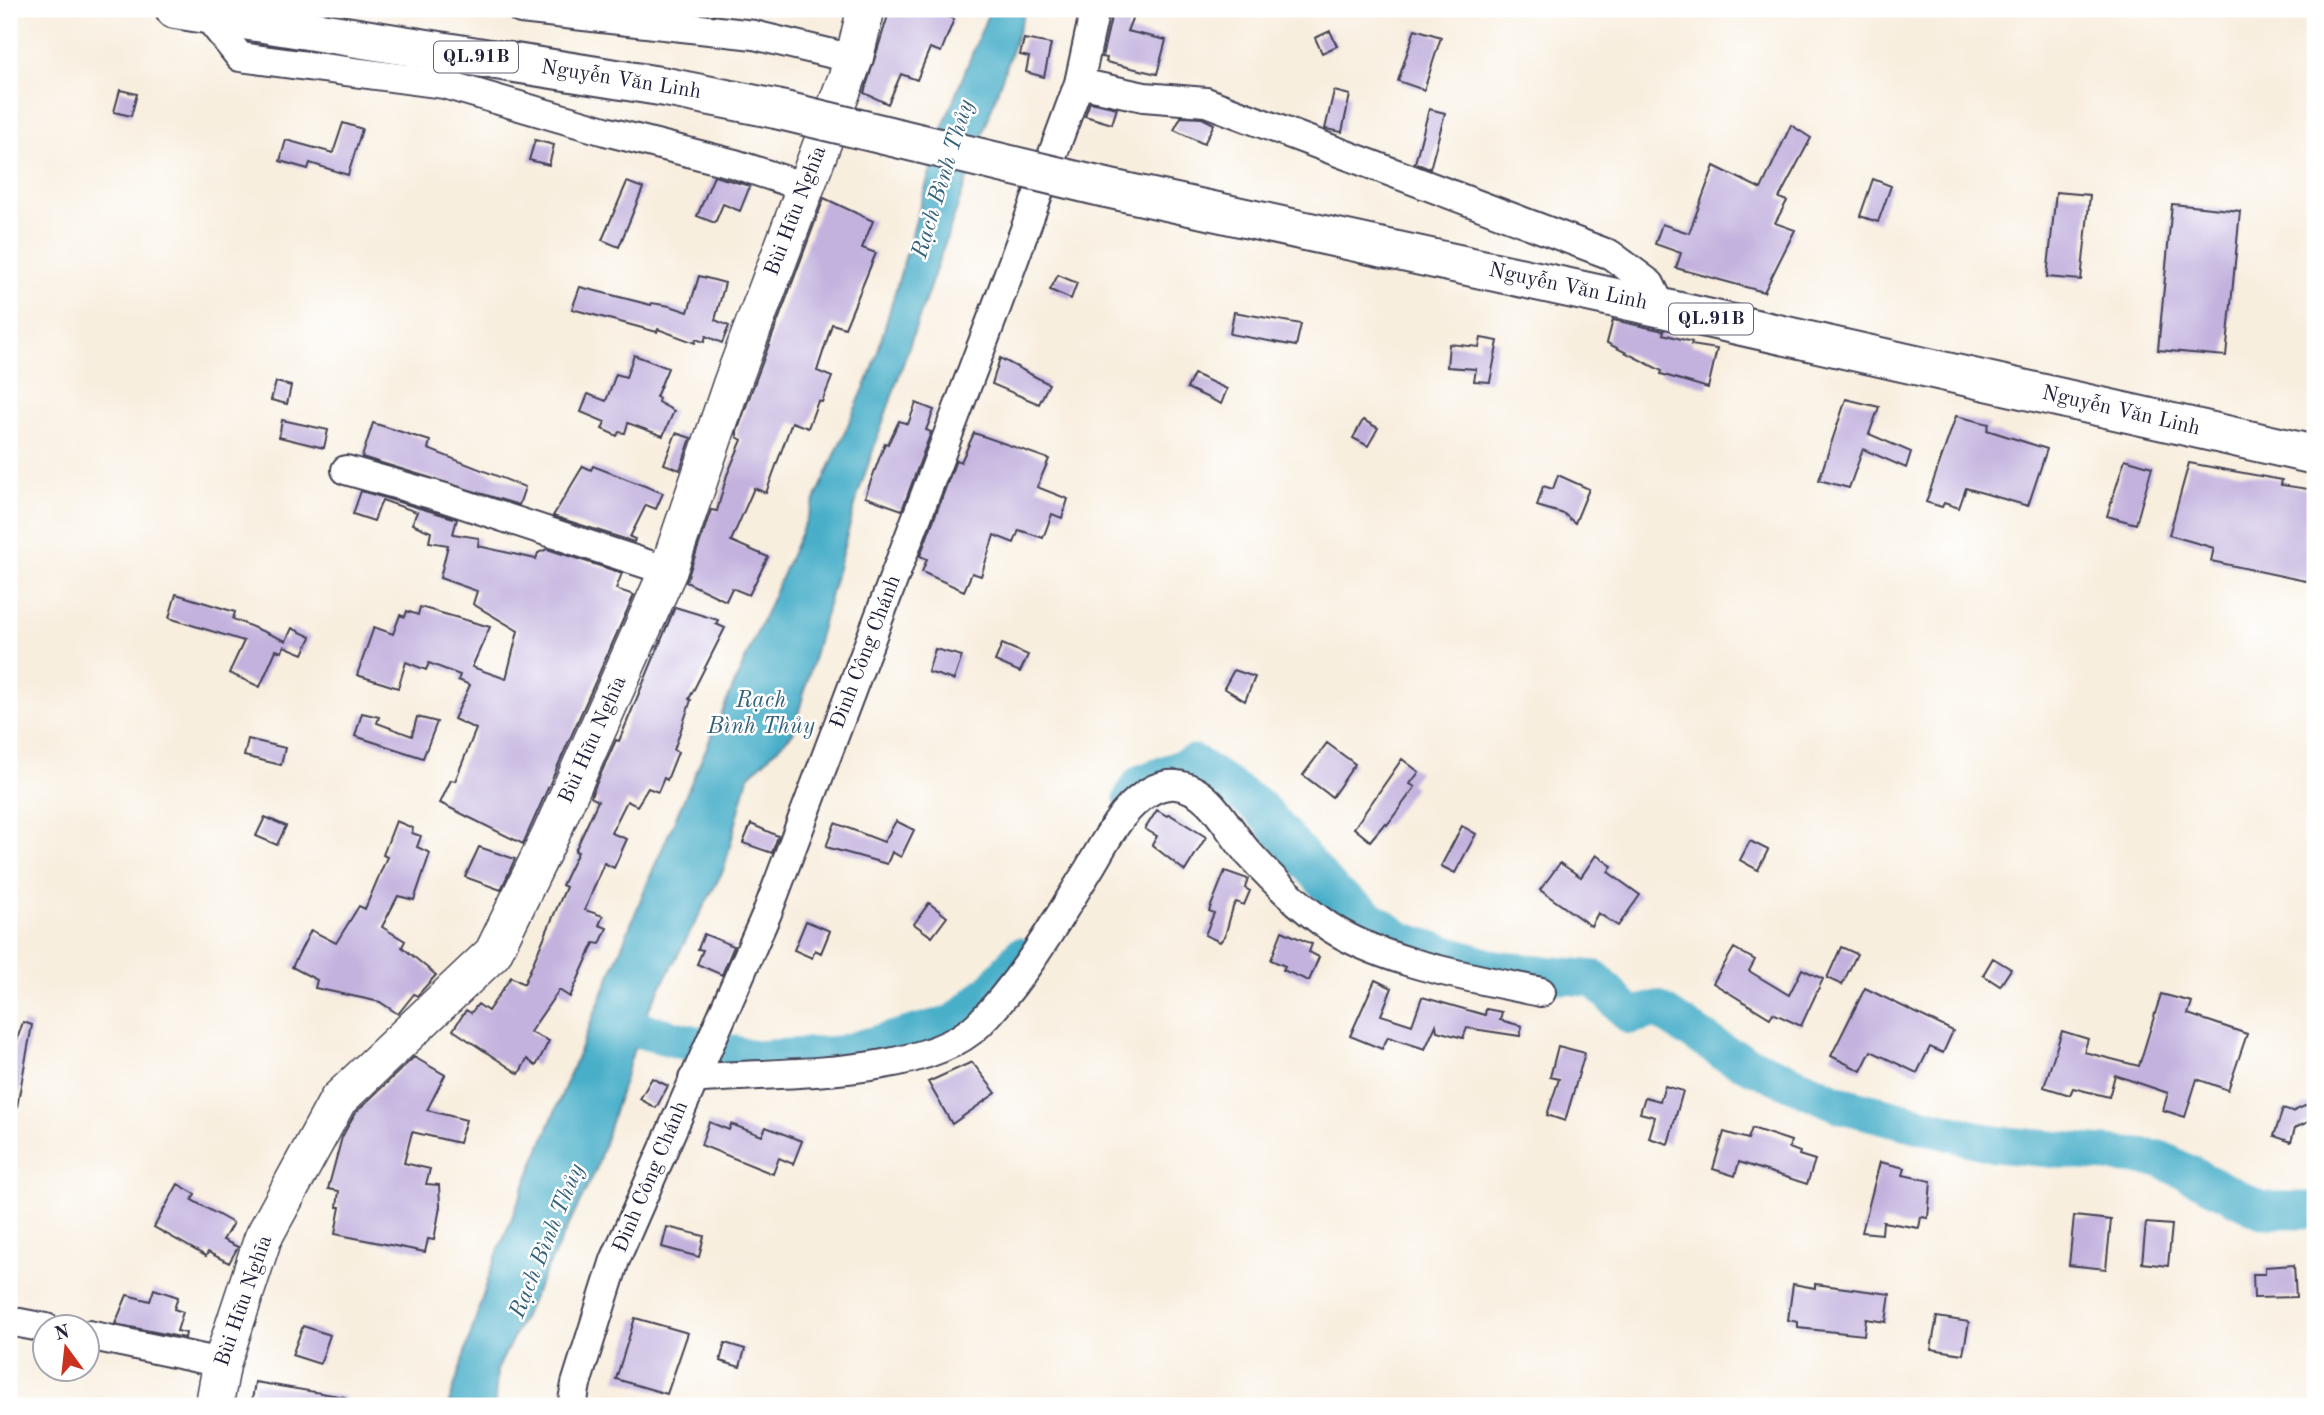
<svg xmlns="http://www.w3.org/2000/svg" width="2324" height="1415" font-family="'Old Standard TT',serif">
<rect width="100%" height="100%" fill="#fff"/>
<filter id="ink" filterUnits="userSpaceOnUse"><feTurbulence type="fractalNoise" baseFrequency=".0143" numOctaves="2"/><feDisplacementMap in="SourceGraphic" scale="14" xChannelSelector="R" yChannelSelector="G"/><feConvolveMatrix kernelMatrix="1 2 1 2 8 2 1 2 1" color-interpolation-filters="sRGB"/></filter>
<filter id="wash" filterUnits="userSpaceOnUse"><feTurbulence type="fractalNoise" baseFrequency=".00686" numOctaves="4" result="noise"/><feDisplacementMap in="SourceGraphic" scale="28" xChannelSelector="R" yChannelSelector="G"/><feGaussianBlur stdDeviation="1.57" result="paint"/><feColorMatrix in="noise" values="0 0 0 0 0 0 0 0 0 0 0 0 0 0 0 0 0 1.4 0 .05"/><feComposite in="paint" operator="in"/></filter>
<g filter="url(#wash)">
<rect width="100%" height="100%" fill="#f8eede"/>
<path fill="#4aafc9" stroke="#366882" stroke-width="2" d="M990,9h36l-167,482 -66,242 -45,44 -24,92 -81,151 -47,150 -99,200 -2,36h-47l45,-142 159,-392 221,-504 71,-244z"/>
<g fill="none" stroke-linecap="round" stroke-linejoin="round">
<path stroke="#4aafc9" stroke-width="37" d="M1132,797l9,-14 53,-20 66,45 74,85 67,47 94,29 100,10 36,37 26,-7 69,45 116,51 153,39 165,15 102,51h53
M632,1028l122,31 85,-5 117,-32 39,-35 25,-31"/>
</g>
<g id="blocks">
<path fill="#c3b2de" d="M890,9h38l26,10 -13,33 -11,-4 -13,32 -16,-6 -13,30 -24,-11z
M1113,9h23l-9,22 39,9 -9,34 -51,-12 1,-4 -5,-1z
M1415,29l26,8 -17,53 -26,-9z
M1330,31l7,15 -15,7 -7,-15z
M1024,39l27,5 -7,33 -18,-5 3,-15 -9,-2z
M120,90l17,4 -6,22 -17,-4z
M1334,91l16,4 -8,37 -17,-3z
M1090,102l27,6 -5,16 -27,-8z
M1429,109l16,4 -15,56 -15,-6z
M1181,117l21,1 12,6 -10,20 -30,-14z
M343,123l19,6 -14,46 -38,-12 -2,6 -28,-8 6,-21 47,13z
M1791,125l20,13 -32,60 8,3 -12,22 20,7 -31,62 -88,-24 5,-15 -26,-9 7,-20 27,9 25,-67 47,23z
M535,140l19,5 -5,20 -20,-5z
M714,176l36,10 -10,25 -17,-7 -8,19 -18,-7z
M1873,179l18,7 -13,36 -18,-6z
M627,182l16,6 -24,59 -17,-7z
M2056,192l34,3 -9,85 -34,-3z
M824,198l49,23 -11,27 14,5 -31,75 -13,-4 -15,47 15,6 -10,25 -4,-1 -10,27 -16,-6 -26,71 -12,-5 -23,53 37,16 -19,38 -17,-7 -6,13 -40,-19 25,-72 6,1 10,-36 15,-35 -5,-3v-5l15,-42z
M2172,204l68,7 -14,145 -68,-6z
M1058,275l19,8 -6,16 -21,-9z
M699,276l26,7 -10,37 14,6 -7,17 -16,-7 -2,6 -8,-3 -1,4 -37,-14 -1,3 -85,-23 8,-22 71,18 1,-2 18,3 18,6z
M1234,312l67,12 -5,22 -66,-12z
M1613,320l51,11 -1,3 29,8 -1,3 26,4 -9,39 -47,-14 1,-3 -55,-28z
M1481,338l17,3 -8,41 -16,-1 2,-12 -29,-2 2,-23 30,3z
M634,355l34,13 -12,29 3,1 -1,4 16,9 -11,25 -35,-13 -3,10 -6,-1 -2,4 -15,-7 3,-7 -24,-10 7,-18 18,7 10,-27 10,3z
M1000,358l49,26 -10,20 -47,-20z
M1194,374l33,15 -6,15 -34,-16z
M276,382l15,4 -4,18 -16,-4z
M1846,399l33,8 -10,27 42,18 -5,16 -43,-19 -14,39 -30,-8z
M916,403l18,7 -8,20 5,2 -29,78 -37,-13 20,-54 3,1 11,-23 9,3z
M1956,416l33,8 -2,6 60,19 -19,57 -62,-18 -7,20 -15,-5 -2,4 -16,-5z
M282,420l46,10 -4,18 -45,-11z
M1363,420l15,8 -10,18 -15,-8z
M373,423l57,18 -2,8 97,38 -6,18 -157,-48z
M676,433l15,5 -11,32 -16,-6z
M974,433l75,26 -12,28 31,12 -6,19 -10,-4 -9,24 -24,-8 -5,13 -20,-8 -13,41 -9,-3 -8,18 -42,-19 5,-13 -7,-3 36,-96 5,2z
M2125,459l27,8 -16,57 -29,-8z
M2189,463l93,17 -1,5 34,5v93l-104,-22 3,-13 -45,-13z
M583,466l8,4 2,-4 70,27 -7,16 -10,-4 -16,32 5,2 -1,3 -81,-26z
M1558,475l31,14 -14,34 -11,-9 -27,-8 6,-20 10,3z
M361,491l96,28 -4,15 26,4 -1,8 58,13 2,-6 9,-4 75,24 -6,16 18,6 -111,249 -83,-41 11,-23 4,1 21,-52 -22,-10 16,-34 -12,-5 2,-5 -31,-12 -3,7 -20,-8 -8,26 -41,-13 17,-48 19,7 7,-19 5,2 2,-6 11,4 2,-8 70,20 -18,40 34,12 12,-48 -45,-27 4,-13 -37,-13 8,-33 -19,-3 2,-10 -19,-8 5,-12 -35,-12 -8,21 -21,-7z
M176,594l59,18 -2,7 53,22 6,-13 19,9 -8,17 -19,-8 -2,6 -6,-2 -16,37 -31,-14 15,-32 -75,-23z
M675,607l43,13 -2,4 9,4 -36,71 2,1 -17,50 4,2 -11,28 -3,-2 -6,14 -10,-4 -11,18 -10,-5 -16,32 16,6 -13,29 -10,-5 -19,47 18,6 -4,9 8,3 -7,16 -6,-1 -24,54 -11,-7 -29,42 19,9 -13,25 -9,-7 -8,15 -66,-44 13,-20 5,3 7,-9 10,7 23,-34 13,7 42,-97 -4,-2 16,-33 -3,-1 23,-50 -7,-4 2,-6 23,-51 3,1z
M1002,644l26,11 -8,17 -25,-11z
M935,649l27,7 -8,24 -26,-8z
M1234,670l21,7 -10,24 -21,-13z
M362,713l17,4 -2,6 35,13 5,-19 20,5 -14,36 -68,-22z
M248,739l37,9 -4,17 -37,-9z
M1327,743l28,21 -23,33 -29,-22z
M1402,759l17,13 -9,12 5,3 -28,38 -2,-2 -15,18 -16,-13z
M1157,810l10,6 2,-2 37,23 -21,34 -33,-26 5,-9 -12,-7z
M265,817l21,9 -9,19 -21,-9z
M396,821l17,7 -1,5 9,3 -4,11 13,6 -16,47 -16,-4 -16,31 23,14 -3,6 34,28 -19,21 -3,-2 -16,20 -18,-12 -65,-14 2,-8 -25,-13 19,-37 25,13 23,-37 6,3 22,-52 -4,-2z
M896,821l18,9 -13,27 -9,-5 -5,12 -61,-17 9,-24 49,19z
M751,824l27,12 -6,17 -29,-10z
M1462,826l14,8 -21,39 -14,-7z
M1750,841l18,9 -10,20 -18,-10z
M479,847l36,12 -14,31 -36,-13z
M1596,855l16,11 -4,6 32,23 -22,31 -20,-13 -7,13 -51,-36 20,-27 21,14z
M1225,871l23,8 -3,9 5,3 -6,14 -8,-3 -3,5 -8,29 -5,6 -15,-7 9,-22 -5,-2z
M929,903l18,14 -15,20 -18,-13z
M806,921l24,10 -9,22 -6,-3 -3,8 -18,-8z
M1282,931l30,13 -3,8 10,5 -10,24 -26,-11 2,-4 -14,-6z
M704,934l30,12 -12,29 -25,-11 6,-14 -5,-1z
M1841,947l16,7 -15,31 -15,-7z
M1734,948l21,12 -6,11 40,24 13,-26 21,10 -22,47 -28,-13 -3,5 -57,-35z
M1993,958l18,11 -11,17 -17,-11z
M1375,980l17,8 -11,27 31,10 10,-28 63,18 1,-6 16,3 -2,8 22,6 -2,10 -53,-8 -4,10 -26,-7 -1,-6 -11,24 -37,-12 -6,12 -32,-13z
M1865,988l88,43 -10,22 -13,-6 -13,26 -46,-22 -10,20 -30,-15z
M2161,994l31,8 -4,12 59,20 -19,56 -31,-11 -12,38 -22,-7 5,-17 -53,-18 -6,22 -36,-9 -3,7 -26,-8 18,-56 26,8 -4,13 55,14z
M23,1022l9,3 -15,82 -8,-1v-53l3,1z
M1558,1046l27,7 -20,68 -18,-6 12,-36 -9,-2z
M414,1057l31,18 -18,35 39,10 -7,23 -47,-11 -8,31 26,6 -4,15 13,1 1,22 -6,33 -6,-1 -3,13 -90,-18 5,-27h-3l2,-16 -11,-2 14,-52 13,-24z
M972,1062l24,31 -44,31 -24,-42z
M652,1078l16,8 -12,22 -16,-9z
M1665,1086l18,5 -15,53 -19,-6 6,-21 -15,-4 5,-16 15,4z
M2309,1104l6,15 -20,9 -4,14 -17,-6 9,-27 9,3z
M709,1122l20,8 2,-6 31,12 4,-9 36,14 -9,23 -14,-6 -6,16 -72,-29z
M1752,1128l39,13 -2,7 11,4 -1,3 16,5 -8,24 -68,-22 -4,14 -22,-7 11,-37 24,7z
M1880,1162l25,6 -2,7 28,6 -3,37 -7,-1 -2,11 -36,-6 -1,12 -20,-2z
M178,1184l17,10 -3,6 41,23 -10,17 15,7 -9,16 -21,-11 -2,4 -52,-29z
M2074,1216l37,4 -5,49 -37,-4z
M2146,1223l26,2 -4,41 -26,-3z
M667,1227l37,9 -5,21 -37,-10z
M2294,1265l2,32 -42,1 -1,-24h12v-7z
M1793,1284l22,4v-4l75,10 -4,28 -20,-3 -2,16 -66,-7v-6l-10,-2z
M154,1289l24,8 -4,12 9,3 -6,19 9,2 -1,5 -70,-14 12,-29 23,6z
M1937,1317l32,5 -6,32 -32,-5z
M635,1318l53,15 -21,61 -51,-15z
M303,1326l27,9 -10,29 -28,-9z
M725,1343l20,6 -5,18 -20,-6z
M255,1382l90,15 -1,9h-93z"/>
</g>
</g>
<g filter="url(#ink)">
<use href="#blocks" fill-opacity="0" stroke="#424153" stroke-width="2"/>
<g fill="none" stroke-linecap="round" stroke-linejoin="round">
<g stroke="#424153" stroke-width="32">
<path id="minor" d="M521,9l233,26 100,24
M209,10l-5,2 36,45 204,27 161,47 130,33 70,23
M1079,83l65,14 62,5 405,153 39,29 12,24
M346,470l99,28 223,73
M693,1079c77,-8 230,1 286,-55 44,-44 77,-103 110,-155 11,-18 21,-38 34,-54 13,-15 32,-32 53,-30 37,4 52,48 75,71 21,23 44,46 70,65 54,41 153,57 220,71
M9,1321l37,7
M88,1335l134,28
M572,1406l4,-22 39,-124 152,-347 229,-605 83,-225 16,-74"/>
</g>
<g stroke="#424153" stroke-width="40">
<path id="major" d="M214,1406l8,-43 41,-125 75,-138 155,-147 58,-119 117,-263 64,-188 122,-324 12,-50"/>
</g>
<g stroke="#424153" stroke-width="42">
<path id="highway" d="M175,9l491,78 110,22
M1106,188l556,120 653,147"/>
</g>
<use href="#minor" stroke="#fff" stroke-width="28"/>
<use href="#major" stroke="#fff" stroke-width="37"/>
<use href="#highway" stroke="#fff" stroke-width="38"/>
<g stroke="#424153" stroke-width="42" stroke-linecap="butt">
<path id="highway-bridge" d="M776,109l330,79"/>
</g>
<use href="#highway-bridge" stroke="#fff" stroke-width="38"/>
</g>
</g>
<g text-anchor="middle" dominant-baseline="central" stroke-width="5" stroke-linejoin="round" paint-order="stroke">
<g fill="#fff" stroke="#646476" stroke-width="2">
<rect x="434" y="41.5" width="84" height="31" rx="5"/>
<rect x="1669" y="303.5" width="84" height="31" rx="5"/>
</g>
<g font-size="19" font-weight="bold" fill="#22223b">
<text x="476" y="57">QL.91B</text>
<text x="1711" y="319">QL.91B</text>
</g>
<g font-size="21" fill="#22223b" stroke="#fff">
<text transform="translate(621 80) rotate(9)">Nguyễn Văn Linh</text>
<text transform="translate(796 211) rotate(-69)">Bùi Hữu Nghĩa</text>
<text transform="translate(1568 287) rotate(12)">Nguyễn Văn Linh</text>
<text transform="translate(2121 411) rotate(13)">Nguyễn Văn Linh</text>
<text transform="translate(866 652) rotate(-69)">Đinh Công Chánh</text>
<text transform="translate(593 740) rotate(-66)">Bùi Hữu Nghĩa</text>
<text transform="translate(651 1177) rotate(-67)">Đinh Công Chánh</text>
<text transform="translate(244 1301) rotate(-71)">Bùi Hữu Nghĩa</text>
</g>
<g font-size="23" font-style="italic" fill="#34617b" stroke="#fff">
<text transform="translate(943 179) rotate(-73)">Rạch Bình Thủy</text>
<text x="761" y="700">Rạch<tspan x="761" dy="26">Bình Thủy</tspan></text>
<text transform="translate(547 1241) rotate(-68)">Rạch Bình Thủy</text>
</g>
</g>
<rect width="2324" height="1415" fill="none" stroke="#fff" stroke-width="35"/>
<g transform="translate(66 1348) rotate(345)"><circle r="33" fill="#ffffff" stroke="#a7a7b1" stroke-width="2"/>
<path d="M0-5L12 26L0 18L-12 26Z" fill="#c8321e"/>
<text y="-10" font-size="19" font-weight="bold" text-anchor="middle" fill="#22223b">N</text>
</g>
</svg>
